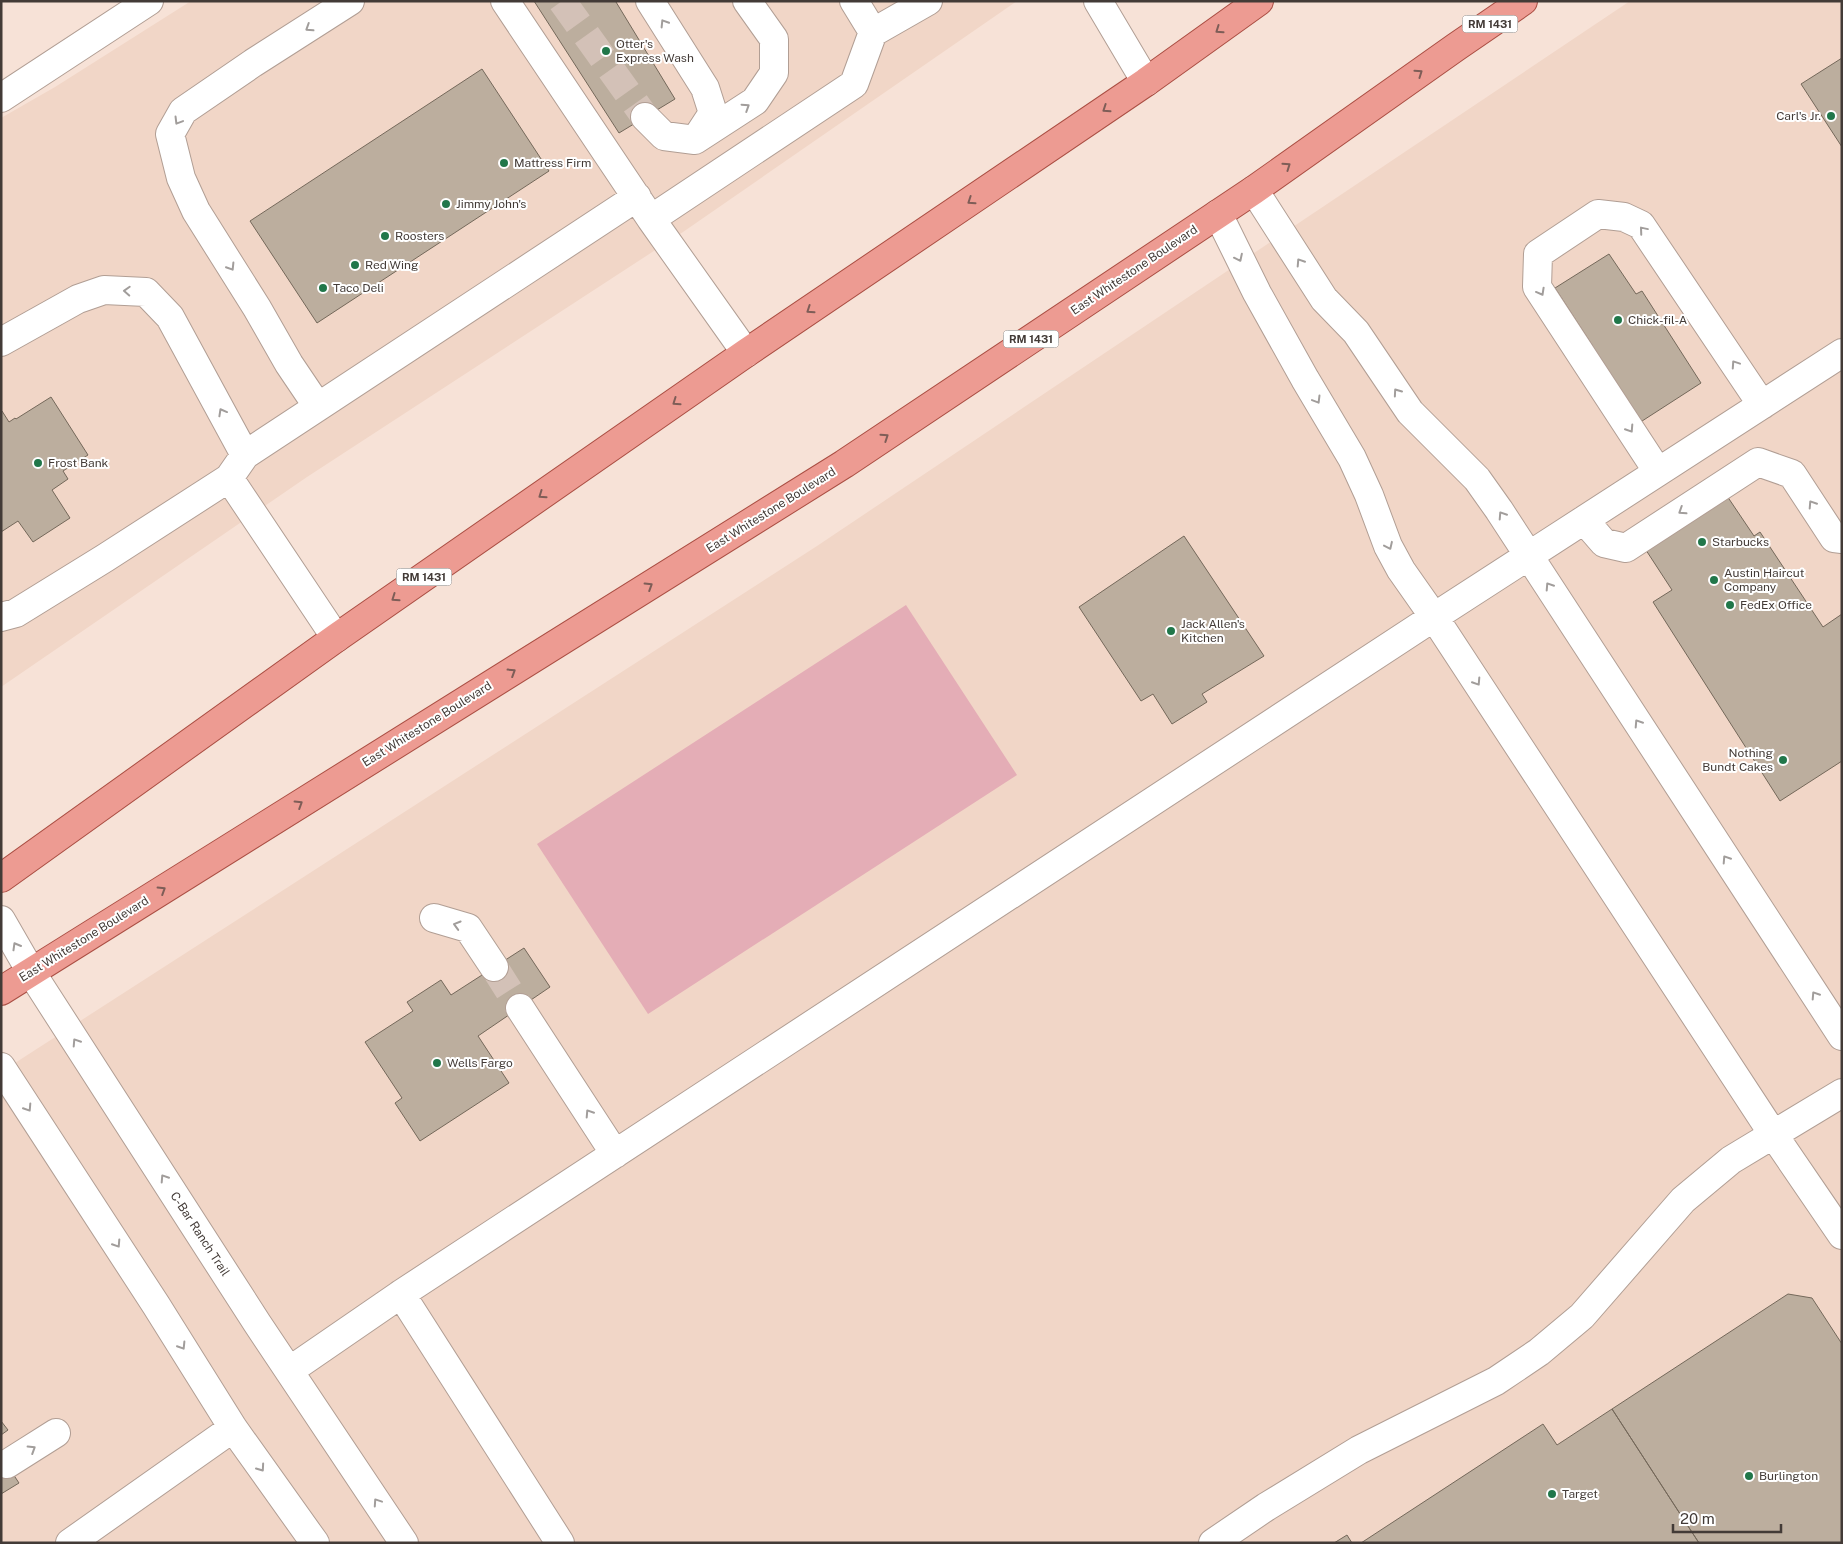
<svg xmlns="http://www.w3.org/2000/svg" width="1843" height="1544" font-family="'Public Sans',sans-serif">
<rect width="100%" height="100%" fill="#f7e2d7"/>
<path fill="#f1d6c7" d="M191,1h826l-334,231 -376,245 -306,210v-569l54,-31z
M1630,1h212v1542h-1841v-471l816,-526z"/>
<path fill="#e4adb6" d="M906,605l111,170 -369,239 -111,-170z"/>
<path fill="#bcae9e" stroke="#74685a" d="M534,1h84l-2,1 59,97 -56,34z
M1842,58v89l-41,-63z
M482,69l67,102 -232,152 -67,-102z
M1609,254l27,40 6,-3 59,92 -62,40 -50,-77 3,-1 -37,-57z
M51,397l37,58 -25,16 5,8 -16,11 18,28 -37,24 -15,-21 -17,11v-120l1,-1 7,11 6,-4 1,1z
M1723,490l31,46 6,-4 63,95 19,-13v147l-62,40 -127,-199 19,-12 -30,-46z
M1184,536l80,120 -62,38 5,8 -35,22 -19,-30 -12,7 -62,-94z
M524,948l26,39 -72,49 31,47 -89,58 -25,-38 7,-5 -37,-56 48,-31 -6,-9 34,-22 10,15z
M1788,1294l24,4 30,46v199h-143l-87,-134z
M1612,1409l87,134h-338l182,-119 14,21z
M1,1421l7,9 -7,5z
M1,1456l18,27 -18,11z
M1347,1535l5,8h-18z"/>
<g fill="none" stroke-linecap="round" stroke-linejoin="round">
<path stroke="#d3c1b7" stroke-width="28" stroke-dasharray="28 14" stroke-linecap="butt" d="M562,1l83,116
M494,967l26,41"/>
<g stroke="#b19e94" stroke-width="30">
<path id="minor" d="M505,1l146,218 95,134
M650,1l55,87 8,25 -17,26
M1098,1l48,81
M872,33l56,-32
M1,98l148,-97
M645,117l19,19 31,4 60,-39 19,-28v-34l-27,-38
M1254,190l70,109 32,33 54,80 67,67 22,31 343,526
M1218,214l39,79 48,86 47,79 17,37 19,51 13,24 33,47 339,517 69,101
M651,219l203,-135 19,-52 -19,-31
M1,342l77,-43 26,-9 42,2 24,25 75,138
M318,407l-29,-43 -32,-56 -61,-97 -15,-33 -11,-44 13,-23 70,-48 97,-62
M1658,472l-121,-185 1,-33 60,-40 26,3 17,8 121,180
M229,478l16,-23 392,-258
M1584,520l20,23 22,5 132,-86 34,12 42,64 8,1
M1,617l15,-4 89,-55 124,-80 107,160
M434,918l34,10 26,39
M1,920l30,52 226,351 147,220
M520,1008l95,146
M1,1067l155,238 77,123 82,115
M401,1294l159,249
M289,1371l112,-77 1033,-677 408,-264
M7,1464l49,-31
M70,1543l163,-115
M1213,1543l53,-36 93,-57 137,-69 43,-29 43,-36 101,-116 48,-40 111,-67"/>
</g>
<g stroke="#aa4e43" stroke-width="30">
<path id="major" d="M1,878l335,-240 410,-285 400,-271 113,-81
M1,991l843,-527 410,-274 202,-143 67,-46"/>
</g>
<use href="#minor" stroke="#fff" stroke-width="28"/>
<use href="#major" stroke="#ed9b92" stroke-width="28"/>
</g>
<defs><path id="oneway-chevron" d="M-2-3.5L2.5 0L-2 3.5" fill="none" stroke-width="1.6" stroke-linecap="round" stroke-linejoin="round" transform="scale(1.25)"/></defs>
<g stroke="#a19d9b">
<use href="#oneway-chevron" transform="translate(664 23) rotate(-122)"/>
<use href="#oneway-chevron" transform="translate(309 28) rotate(147)"/>
<use href="#oneway-chevron" transform="translate(746 107) rotate(-33)"/>
<use href="#oneway-chevron" transform="translate(178 121) rotate(121)"/>
<use href="#oneway-chevron" transform="translate(1643 230) rotate(-130)"/>
<use href="#oneway-chevron" transform="translate(1239 258) rotate(64)"/>
<use href="#oneway-chevron" transform="translate(1300 262) rotate(-123)"/>
<use href="#oneway-chevron" transform="translate(231 267) rotate(58)"/>
<use href="#oneway-chevron" transform="translate(127 291) rotate(-177)"/>
<use href="#oneway-chevron" transform="translate(1541 292) rotate(61)"/>
<use href="#oneway-chevron" transform="translate(1735 364) rotate(-124)"/>
<use href="#oneway-chevron" transform="translate(1397 392) rotate(-125)"/>
<use href="#oneway-chevron" transform="translate(1317 400) rotate(59)"/>
<use href="#oneway-chevron" transform="translate(222 412) rotate(-119)"/>
<use href="#oneway-chevron" transform="translate(1630 429) rotate(57)"/>
<use href="#oneway-chevron" transform="translate(1812 504) rotate(-123)"/>
<use href="#oneway-chevron" transform="translate(1682 511) rotate(147)"/>
<use href="#oneway-chevron" transform="translate(1502 515) rotate(-123)"/>
<use href="#oneway-chevron" transform="translate(1389 546) rotate(65)"/>
<use href="#oneway-chevron" transform="translate(1549 586) rotate(-123)"/>
<use href="#oneway-chevron" transform="translate(1477 682) rotate(57)"/>
<use href="#oneway-chevron" transform="translate(1638 723) rotate(-123)"/>
<use href="#oneway-chevron" transform="translate(1726 859) rotate(-123)"/>
<use href="#oneway-chevron" transform="translate(457 925) rotate(-164)"/>
<use href="#oneway-chevron" transform="translate(16 946) rotate(-120)"/>
<use href="#oneway-chevron" transform="translate(1815 995) rotate(-123)"/>
<use href="#oneway-chevron" transform="translate(76 1042) rotate(-123)"/>
<use href="#oneway-chevron" transform="translate(28 1108) rotate(57)"/>
<use href="#oneway-chevron" transform="translate(589 1113) rotate(-123)"/>
<use href="#oneway-chevron" transform="translate(164 1178) rotate(-123)"/>
<use href="#oneway-chevron" transform="translate(117 1244) rotate(57)"/>
<use href="#oneway-chevron" transform="translate(182 1346) rotate(58)"/>
<use href="#oneway-chevron" transform="translate(32 1449) rotate(-32)"/>
<use href="#oneway-chevron" transform="translate(261 1468) rotate(55)"/>
<use href="#oneway-chevron" transform="translate(377 1502) rotate(-124)"/>
</g>
<g stroke="#7e5d57">
<use href="#oneway-chevron" transform="translate(1219 30) rotate(145)"/>
<use href="#oneway-chevron" transform="translate(1419 73) rotate(-35)"/>
<use href="#oneway-chevron" transform="translate(1106 109) rotate(146)"/>
<use href="#oneway-chevron" transform="translate(1287 166) rotate(-35)"/>
<use href="#oneway-chevron" transform="translate(971 201) rotate(146)"/>
<use href="#oneway-chevron" transform="translate(810 310) rotate(146)"/>
<use href="#oneway-chevron" transform="translate(676 402) rotate(145)"/>
<use href="#oneway-chevron" transform="translate(885 437) rotate(-34)"/>
<use href="#oneway-chevron" transform="translate(542 495) rotate(145)"/>
<use href="#oneway-chevron" transform="translate(649 586) rotate(-32)"/>
<use href="#oneway-chevron" transform="translate(395 598) rotate(145)"/>
<use href="#oneway-chevron" transform="translate(512 672) rotate(-32)"/>
<use href="#oneway-chevron" transform="translate(299 804) rotate(-32)"/>
<use href="#oneway-chevron" transform="translate(162 890) rotate(-32)"/>
</g>
<g fill="#21774a" stroke="#fff" stroke-width="2">
<circle cx="606" cy="51" r="5"/>
<circle cx="1831" cy="116" r="5"/>
<circle cx="504" cy="163" r="5"/>
<circle cx="446" cy="204" r="5"/>
<circle cx="385" cy="236" r="5"/>
<circle cx="355" cy="265" r="5"/>
<circle cx="323" cy="288" r="5"/>
<circle cx="1618" cy="320" r="5"/>
<circle cx="38" cy="463" r="5"/>
<circle cx="1702" cy="542" r="5"/>
<circle cx="1714" cy="580" r="5"/>
<circle cx="1730" cy="605" r="5"/>
<circle cx="1171" cy="631" r="5"/>
<circle cx="1783" cy="760" r="5"/>
<circle cx="437" cy="1063" r="5"/>
<circle cx="1749" cy="1476" r="5"/>
<circle cx="1552" cy="1494" r="5"/>
</g>
<g text-anchor="middle" dominant-baseline="central" stroke-width="4" stroke-linejoin="round" paint-order="stroke">
<g fill="#fff" stroke="#7b7673" stroke-width="1">
<rect x="1462.5" y="15.5" width="55" height="17" rx="4"/>
<rect x="1003.5" y="330.5" width="55" height="17" rx="4"/>
<rect x="396.5" y="568.5" width="55" height="17" rx="4"/>
</g>
<g font-size="11" font-weight="bold" fill="#433b37">
<text x="1490" y="24">RM 1431</text>
<text x="1031" y="339">RM 1431</text>
<text x="424" y="577">RM 1431</text>
</g>
<g font-size="12" fill="#433b37" stroke="#fff" text-anchor="start">
<text x="616" y="44">Otter's<tspan x="616" dy="14">Express Wash</tspan></text>
<text x="1821" y="116" text-anchor="end">Carl's Jr.</text>
<text x="514" y="163">Mattress Firm</text>
<text x="456" y="204">Jimmy John's</text>
<text x="395" y="236">Roosters</text>
<text x="365" y="265">Red Wing</text>
<text x="333" y="288">Taco Deli</text>
<text x="1628" y="320">Chick-fil-A</text>
<text x="48" y="463">Frost Bank</text>
<text x="1712" y="542">Starbucks</text>
<text x="1724" y="573">Austin Haircut<tspan x="1724" dy="14">Company</tspan></text>
<text x="1740" y="605">FedEx Office</text>
<text x="1181" y="624">Jack Allen's<tspan x="1181" dy="14">Kitchen</tspan></text>
<text x="1773" y="753" text-anchor="end">Nothing<tspan x="1773" dy="14">Bundt Cakes</tspan></text>
<text x="447" y="1063">Wells Fargo</text>
<text x="1759" y="1476">Burlington</text>
<text x="1562" y="1494">Target</text>
</g>
<g font-size="12" fill="#433b37" stroke="#fff">
<text transform="translate(1134 270) rotate(-34)">East Whitestone Boulevard</text>
<text transform="translate(771 510) rotate(-32)">East Whitestone Boulevard</text>
<text transform="translate(427 724) rotate(-32)">East Whitestone Boulevard</text>
<text transform="translate(84 939) rotate(-32)">East Whitestone Boulevard</text>
<text transform="translate(200 1234) rotate(57)">C-Bar Ranch Trail</text>
</g>
</g>
<rect width="1843" height="1544" fill="none" stroke="#433b37" stroke-width="5"/>
<path d="M1673 1524v8h108v-8" fill="none" stroke="#433b37" stroke-width="2.5"/>
<text x="1680" y="1524" font-size="15" fill="#433b37" stroke="#ffffff" stroke-width="4" paint-order="stroke">20 m</text>
</svg>
